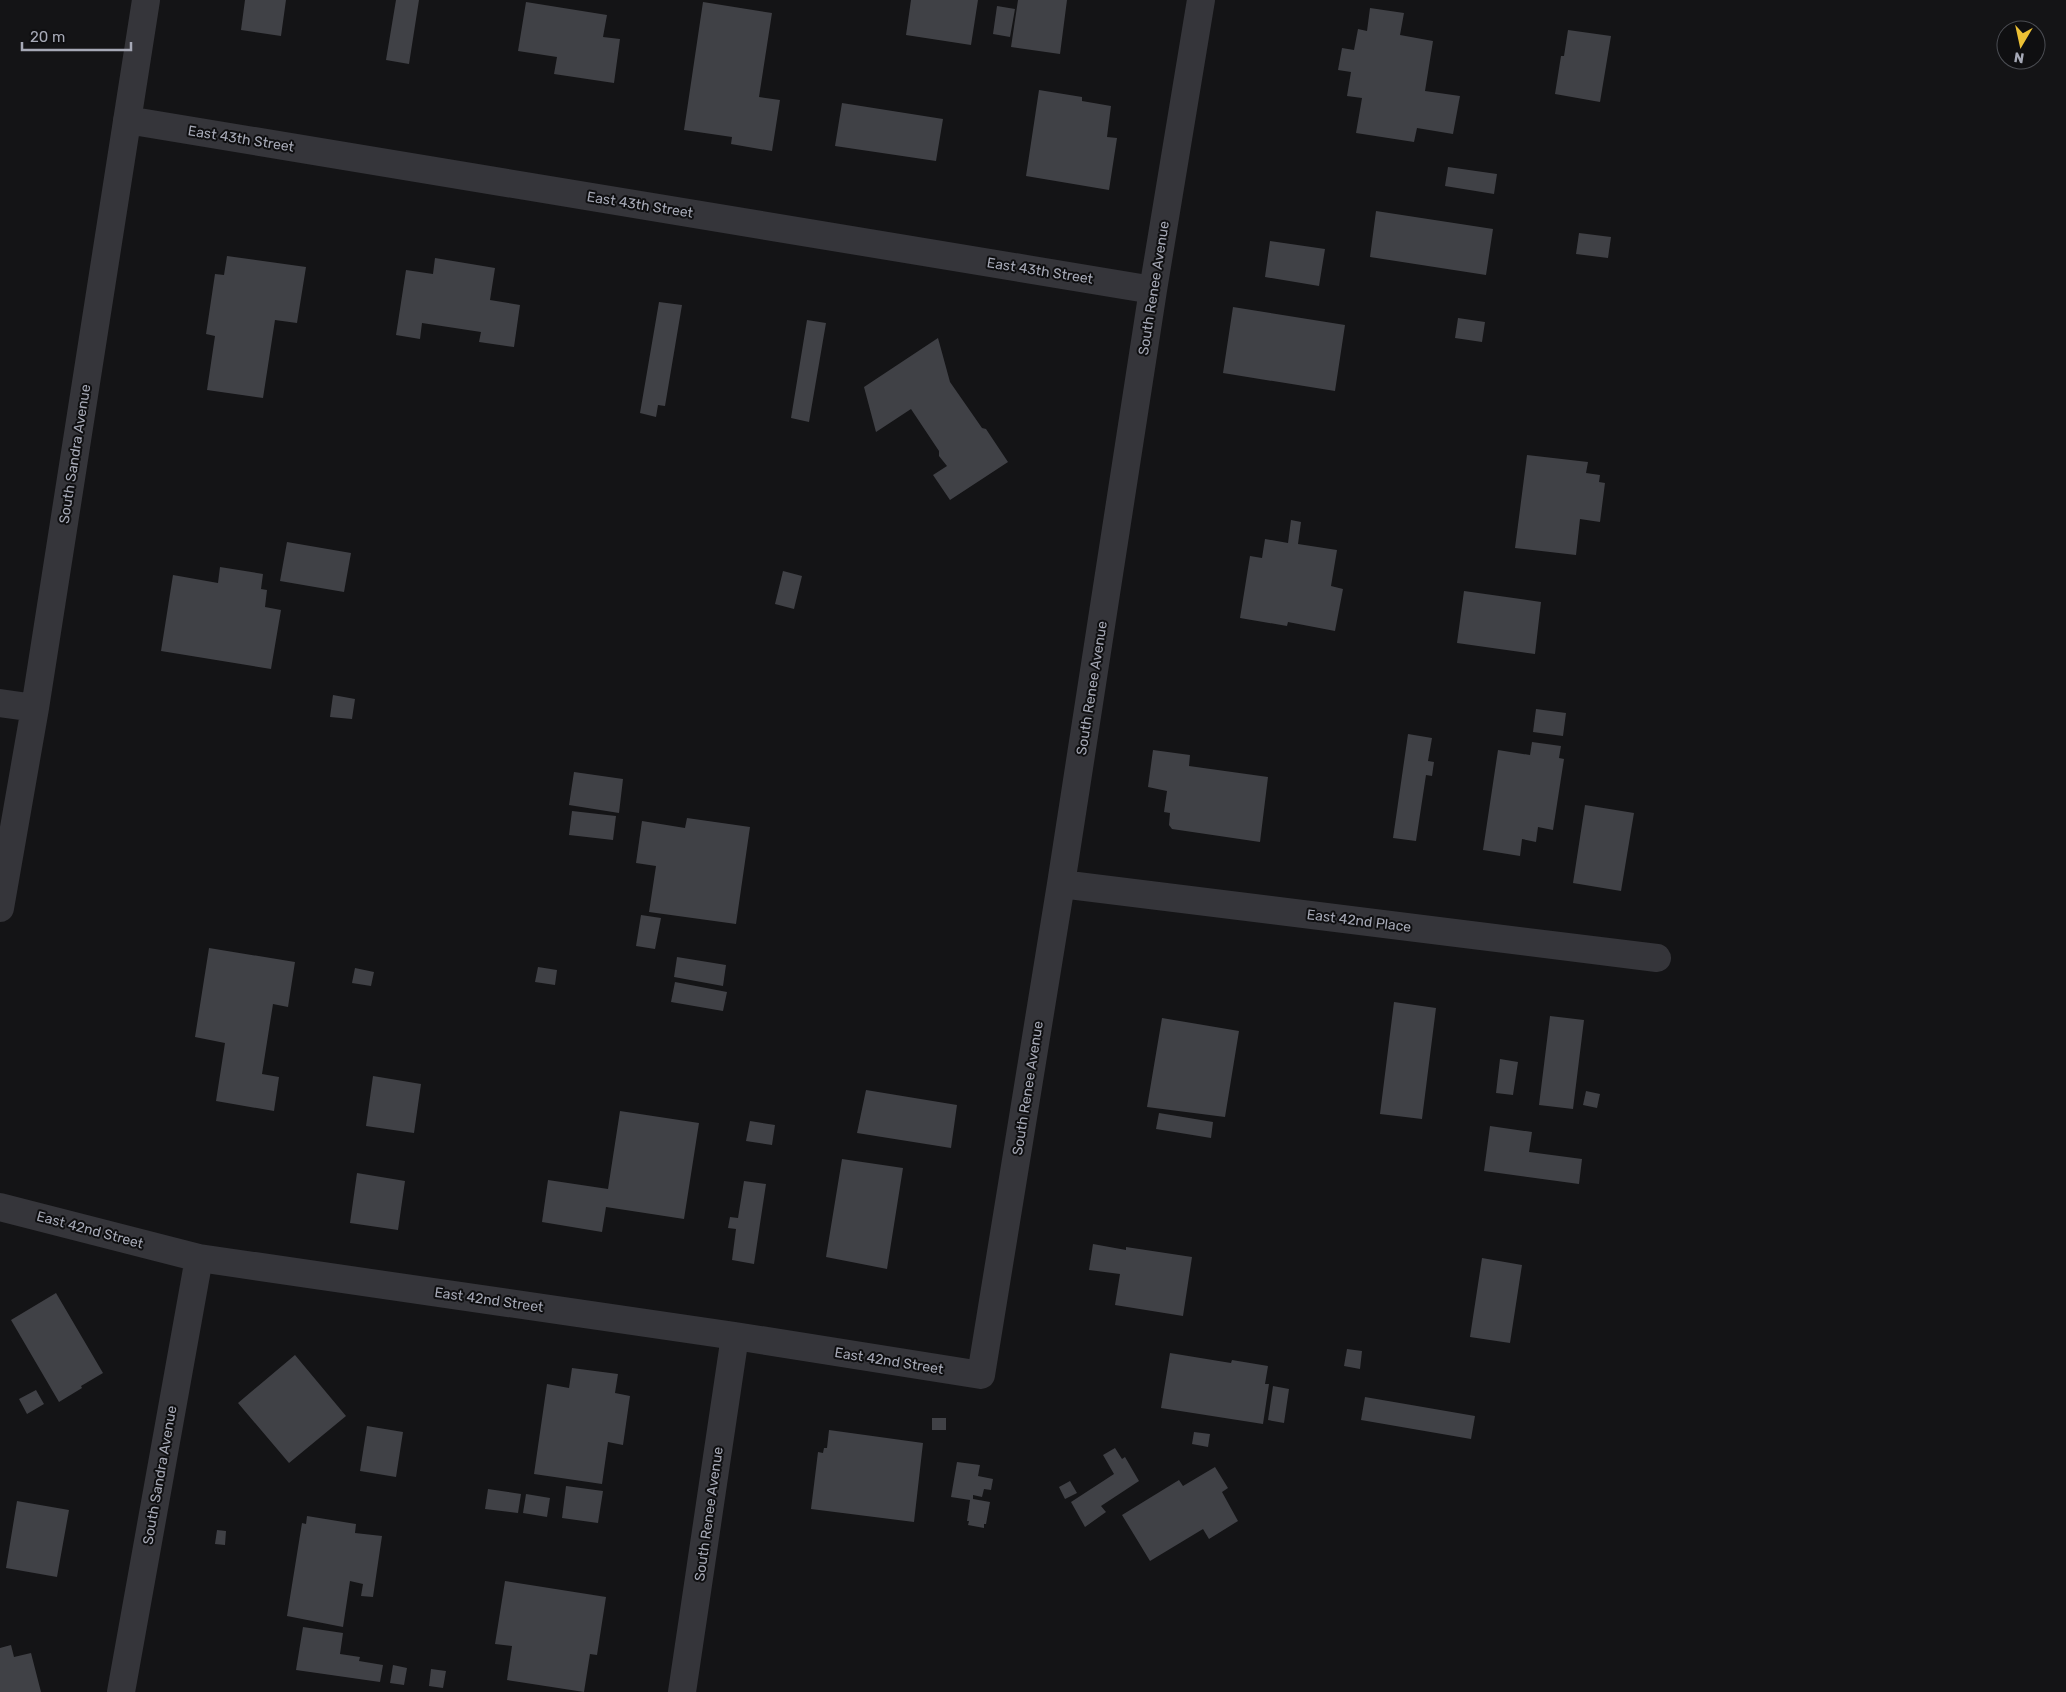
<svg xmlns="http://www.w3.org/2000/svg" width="2066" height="1692" font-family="Rubik,sans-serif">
<rect width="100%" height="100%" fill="#141416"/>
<path fill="#404146" d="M245,0h41l-5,36 -40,-6z
M396,0h23l-10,64 -23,-4z
M911,0h67l-7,45 -65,-10z
M1018,0h49l-7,54 -49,-7z
M526,2l81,13 -4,22 17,2 -6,44 -60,-9 3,-17 -39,-6z
M703,2l69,11 -13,84 21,3 -8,51 -41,-7 1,-7 -48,-7z
M997,6l18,3 -5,28 -17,-3z
M1370,8l34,5 -4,22 33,6 -8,50 35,5 -7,38 -36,-6 -3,14 -58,-9 6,-35 -15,-2 4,-24 -13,-2 4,-22 12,2 4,-21 9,2z
M1568,30l43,6 -11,66 -45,-8 6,-38h3z
M1039,90l43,7v4l29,5 -4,31 10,1 -8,52 -83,-14z
M842,103l101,16 -7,42 -101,-15z
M1448,167l49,7 -3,20 -49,-8z
M1376,211l117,18 -7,46 -116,-18z
M1579,233l32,4 -3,21 -32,-4z
M1270,241l55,8 -6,37 -54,-9z
M227,256l79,11 -9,56 -22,-3 -12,78 -56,-8 8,-54 -9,-2 9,-60 9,1z
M435,258l60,10 -5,32 30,5 -6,42 -35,-5 2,-10 -59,-9 -2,16 -24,-4 10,-65 27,4z
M659,302l23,3 -17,101 -7,-1 -2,12 -16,-4z
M1233,307l112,18 -10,66 -112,-18z
M1458,318l27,4 -3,20 -27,-4z
M807,320l19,3 -17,99 -18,-4z
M938,338l12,44 32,46 4,1 22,33 -58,38 -17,-25 14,-9 -8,-10v-5l-28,-42 -35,23 -12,-45z
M1527,455l61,7 -2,11 14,2 -1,7 6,1 -5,39 -20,-3 -4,36 -61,-7z
M1291,520l10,2 -3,22 39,6 -6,36 12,3 -8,42 -47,-9 -1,4 -47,-8 10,-62 12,2 3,-19 23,4z
M287,542l64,11 -7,39 -64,-11z
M220,567l43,7 -2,15 6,1 -2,17 16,3 -10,59 -110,-18 12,-76 45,8z
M783,571l19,5 -8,33 -19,-5z
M1464,591l77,11 -6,52 -78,-11z
M333,695l22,4 -3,20 -22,-2z
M1536,709l30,4 -3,23 -30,-4z
M1408,734l24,4 -4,23 6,1 -2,14 -6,-1 -10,66 -23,-3z
M1532,742l29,4 -2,12 5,1 -11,71 -15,-3 -2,15 -14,-3 -2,17 -37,-6 15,-100 32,5z
M1153,750l37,5 -1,11 79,11 -8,65 -88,-13 -3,-4 1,-12 -6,-1 3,-21 -19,-4z
M574,772l49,7 -4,34 -50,-8z
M1585,805l49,8 -13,78 -48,-8z
M572,811l44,5 -3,24 -44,-5z
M687,818l63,9 -14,97 -87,-12 7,-46 -20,-3 6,-42 43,7z
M641,915l20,3 -6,31 -19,-3z
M209,948l86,14 -7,45 -15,-3 -11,70 17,3 -5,34 -58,-10 9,-58 -30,-6z
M677,957l49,8 -3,21 -49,-9z
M538,967l19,3 -2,15 -20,-3z
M355,968l19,4 -3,14 -19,-3z
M675,982l52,10 -4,19 -52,-9z
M1394,1002l42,6 -14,111 -42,-5z
M1550,1016l34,4 -11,89 -34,-4z
M1162,1018l77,13 -14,86 -78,-10z
M1500,1059l18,3 -5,33 -17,-2z
M373,1076l48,8 -7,49 -48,-7z
M866,1090l91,15 -6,43 -94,-15z
M1586,1091l14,3 -3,14 -14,-3z
M620,1111l79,12 -15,96 -78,-12 -4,25 -60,-10 6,-42 60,9z
M1159,1113l54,9 -2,16 -55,-9z
M750,1121l25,4 -3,20 -26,-4z
M1490,1126l42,6 -3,20 53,7 -3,25 -95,-13z
M842,1159l61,9 -16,101 -61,-12z
M357,1173l48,8 -7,49 -48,-7z
M744,1181l22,3 -12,80 -22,-4 4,-31 -8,-1 2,-11 8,1z
M1093,1244l33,6v-3l66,10 -9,59 -68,-11 5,-31 -31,-4z
M1482,1258l40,7 -12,78 -40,-6z
M56,1293l47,80 -22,13 1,2 -23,14 -48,-82z
M1347,1349l15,2 -2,18 -16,-3z
M1170,1353l61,10 1,-3 36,6 -3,18h4l-6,40 -102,-16z
M295,1355l51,61 -57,47 -51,-60z
M572,1368l46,6 -3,19 15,3 -7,49 -15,-3 -6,42 -68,-10 13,-90 22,4z
M1273,1386l16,3 -5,34 -16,-3z
M36,1390l8,14 -17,10 -8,-15z
M1365,1397l110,19 -4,23 -110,-19z
M932,1418h14v12h-14z
M367,1426l36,6 -7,45 -36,-6z
M829,1430l94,13 -9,79 -103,-13 7,-57 5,1 1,-5h3z
M1194,1432l16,2 -2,13 -16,-3z
M1115,1448l7,11 3,-2 14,24 -38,25 5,6 -21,15 -14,-25 43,-28 -11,-19z
M957,1462l23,3 -2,11 15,3 -2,11 -7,-1 -2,8 -9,-2v4l17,3 -4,22h-2v4l-16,-3 1,-4h-2l3,-21 -19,-3z
M1215,1467l13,21 -6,4 16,29 -29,18 -6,-10 -53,32 -28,-46 57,-35 4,6z
M1070,1481l7,12 -12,6 -6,-12z
M566,1486l37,5 -5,32 -36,-5z
M488,1489l33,5 -3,19 -33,-4z
M526,1494l24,4 -3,19 -24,-4z
M17,1501l52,9 -12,67 -51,-9z
M307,1516l49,8 -1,9 27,3 -9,61 -12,-1 2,-12 -13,-3 -7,46 -56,-11 15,-93 4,1z
M217,1530l9,1 -1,14 -10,-1z
M505,1581l101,16 -9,58 -7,-1 -6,38 -77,-12 5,-34 -17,-2z
M303,1627l40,6 -3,21 20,3 -1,4 24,4 -3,17 -84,-12z
M11,1645l3,12 17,-4 10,39h-41v-44z
M393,1665l14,3 -3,17 -14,-2z
M431,1669l15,2 -3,17 -14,-2z"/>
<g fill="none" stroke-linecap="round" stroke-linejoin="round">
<path stroke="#35353a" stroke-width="28" d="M127,120l1026,170
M0,703l35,5
M1061,884l596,74
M0,908l35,-200 111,-708
M0,1207l199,51 536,78 246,39 80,-491 92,-594 48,-290
M121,1692l78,-434
M682,1692l53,-356"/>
</g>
<g text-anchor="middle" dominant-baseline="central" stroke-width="4" stroke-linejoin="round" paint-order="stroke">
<g font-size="14" fill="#a6a9b6" stroke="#0f0f11">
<text transform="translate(241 139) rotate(9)">East 43th Street</text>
<text transform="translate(640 205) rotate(9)">East 43th Street</text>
<text transform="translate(1040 271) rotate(9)">East 43th Street</text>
<text transform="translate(1154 288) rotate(-81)">South Renee Avenue</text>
<text transform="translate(75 454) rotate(-81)">South Sandra Avenue</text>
<text transform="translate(1092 688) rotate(-81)">South Renee Avenue</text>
<text transform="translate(1359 921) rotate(7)">East 42nd Place</text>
<text transform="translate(1028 1088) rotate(-81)">South Renee Avenue</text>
<text transform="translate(90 1230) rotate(15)">East 42nd Street</text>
<text transform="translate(489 1300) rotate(8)">East 42nd Street</text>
<text transform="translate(889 1361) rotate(9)">East 42nd Street</text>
<text transform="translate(160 1475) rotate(-80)">South Sandra Avenue</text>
<text transform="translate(709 1514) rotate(-82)">South Renee Avenue</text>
</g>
</g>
<g transform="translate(2021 45) rotate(189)"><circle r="24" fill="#0f0f11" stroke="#4b4d53"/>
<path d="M0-4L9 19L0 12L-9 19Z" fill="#edc135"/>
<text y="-8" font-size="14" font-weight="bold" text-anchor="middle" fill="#a6a9b6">N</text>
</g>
<path d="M22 42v8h109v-8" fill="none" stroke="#a6a9b6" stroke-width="2.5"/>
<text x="30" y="42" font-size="15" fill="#a6a9b6" stroke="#0f0f11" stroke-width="4" paint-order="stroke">20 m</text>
</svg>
